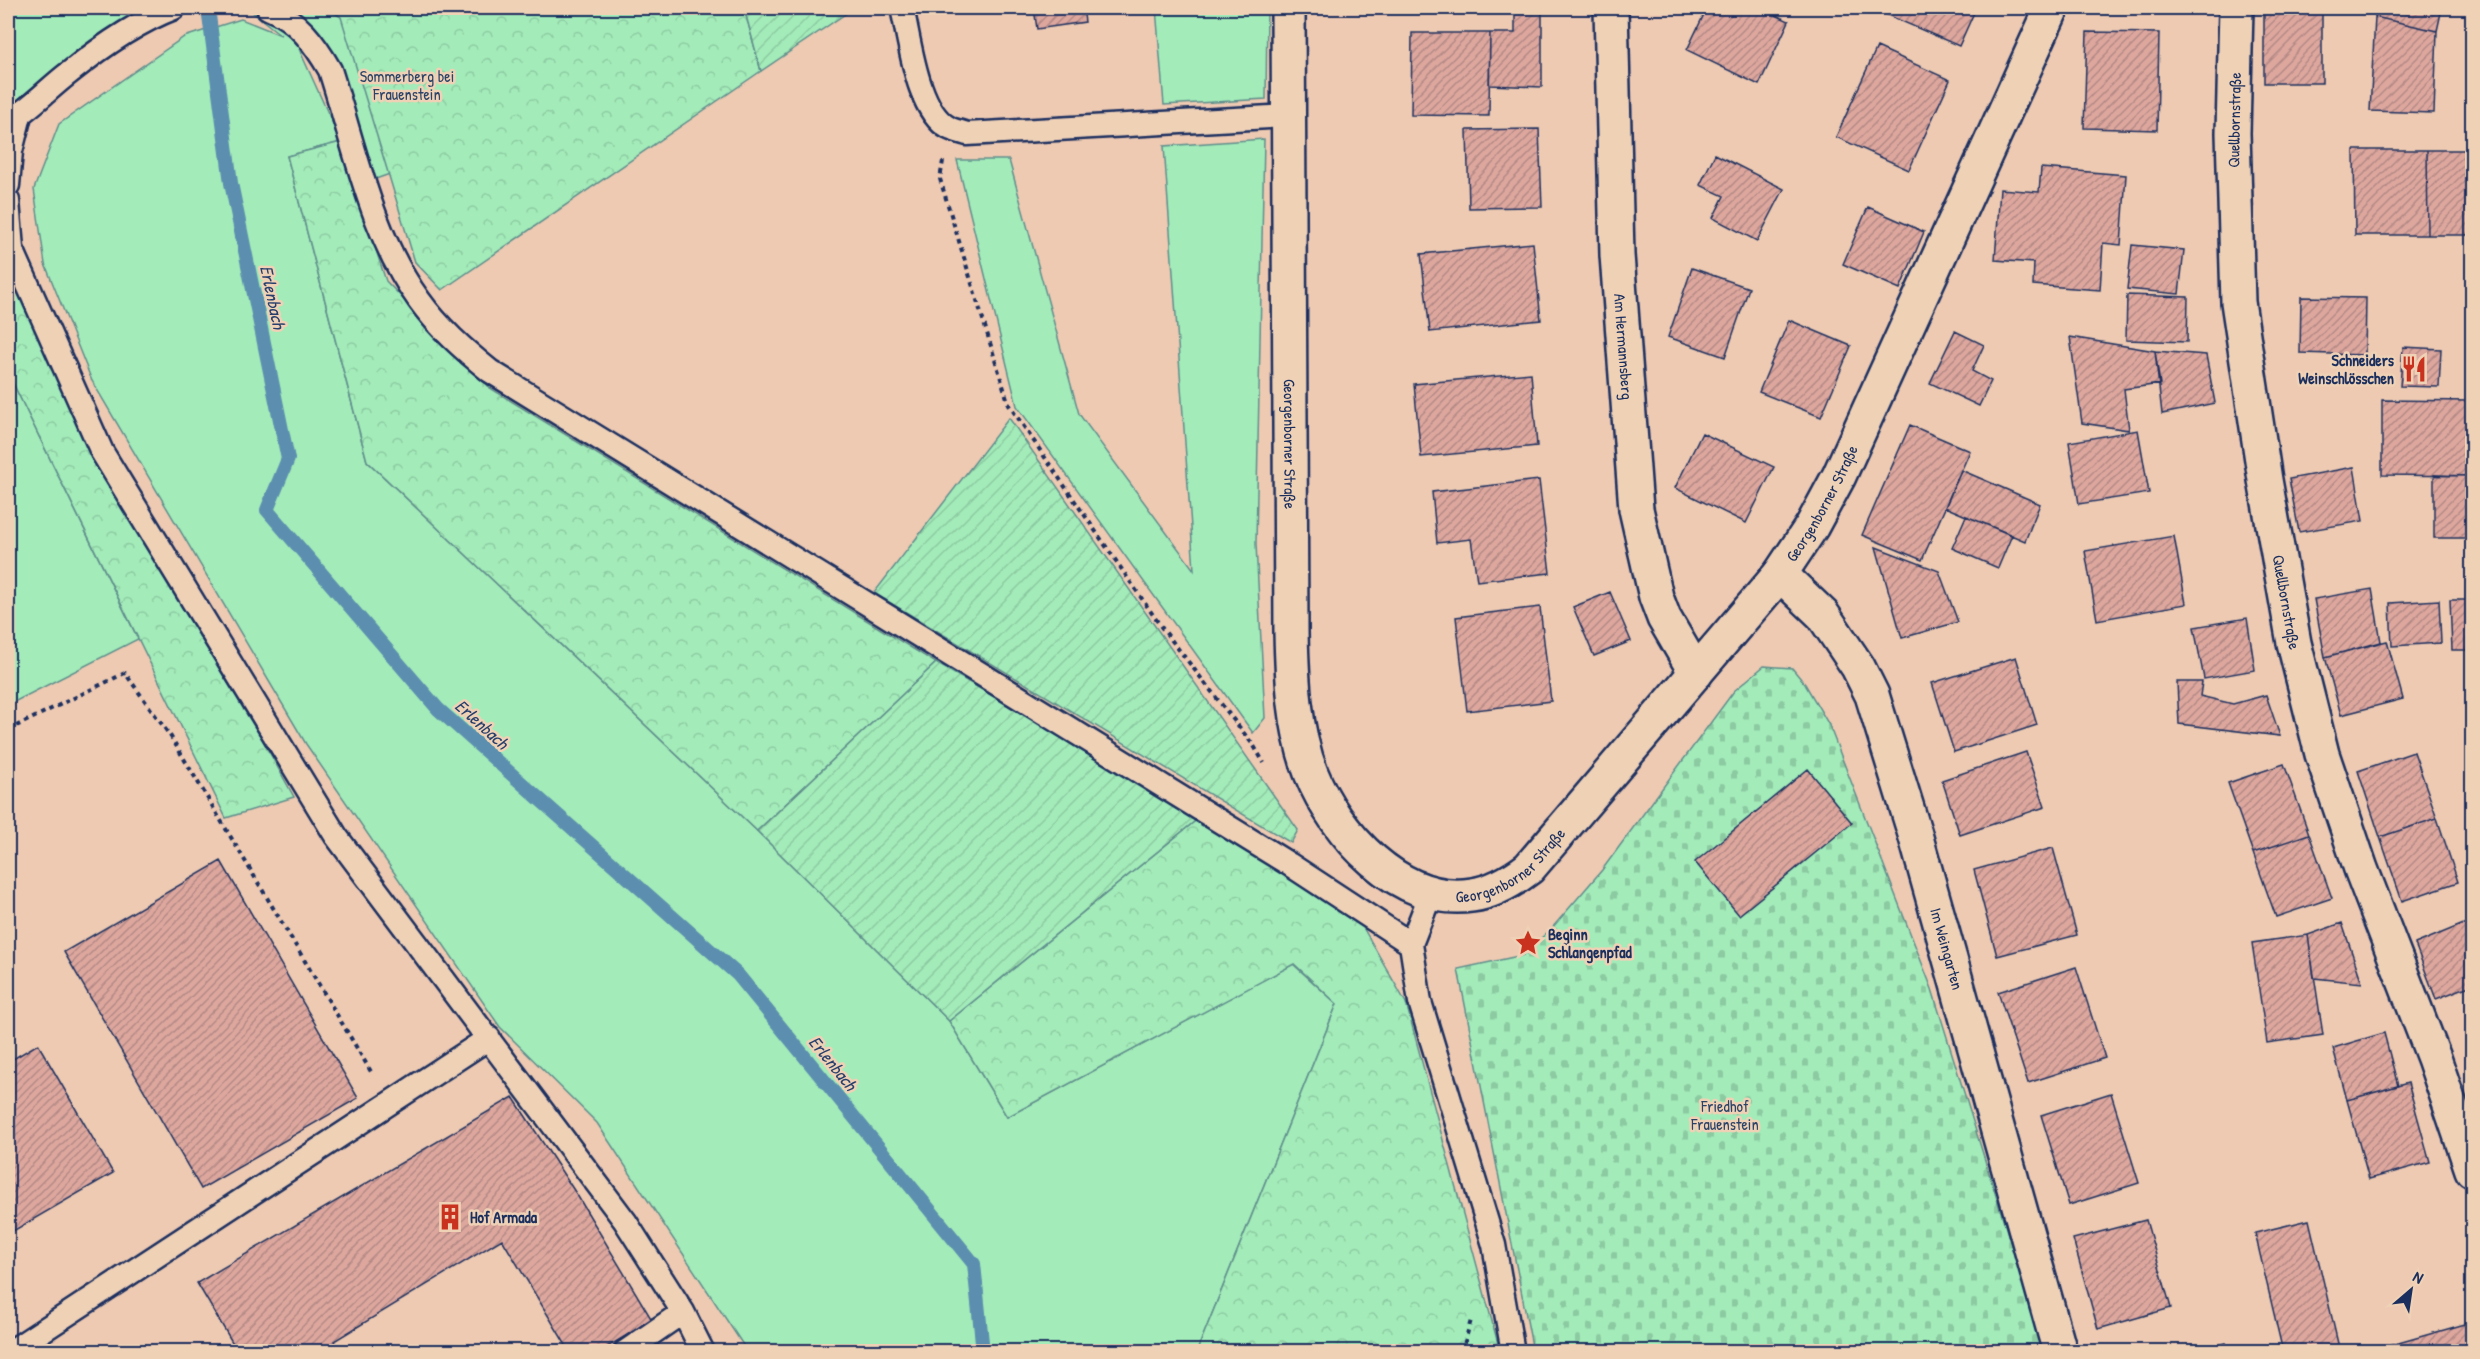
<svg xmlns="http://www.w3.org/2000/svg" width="2480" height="1359" font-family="'Patrick Hand',sans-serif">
<defs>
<pattern id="forest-crowns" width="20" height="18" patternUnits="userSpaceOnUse" patternTransform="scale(1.5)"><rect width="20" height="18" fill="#a3ebb9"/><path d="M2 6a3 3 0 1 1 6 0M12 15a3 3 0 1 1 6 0" fill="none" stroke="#8ccaa1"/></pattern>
<pattern id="cemetery-stones" width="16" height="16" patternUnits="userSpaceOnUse" patternTransform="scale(1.5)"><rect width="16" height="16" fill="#a3ebb9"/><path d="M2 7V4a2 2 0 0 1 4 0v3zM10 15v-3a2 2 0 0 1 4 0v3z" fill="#8ccaa1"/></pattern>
<pattern id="garden-furrows" width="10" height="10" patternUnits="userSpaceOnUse" patternTransform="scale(1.5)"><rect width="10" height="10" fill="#a3ebb9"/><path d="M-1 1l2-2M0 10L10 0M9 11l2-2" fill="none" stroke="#8ccaa1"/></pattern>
<pattern id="building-hatch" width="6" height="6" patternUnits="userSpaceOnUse" patternTransform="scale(1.5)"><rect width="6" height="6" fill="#dda79e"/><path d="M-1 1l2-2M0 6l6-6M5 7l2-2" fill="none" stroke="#b28884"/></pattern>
</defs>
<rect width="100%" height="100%" fill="#eecab2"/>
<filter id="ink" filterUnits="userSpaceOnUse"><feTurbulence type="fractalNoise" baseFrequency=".0167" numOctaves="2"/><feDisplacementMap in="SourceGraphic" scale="12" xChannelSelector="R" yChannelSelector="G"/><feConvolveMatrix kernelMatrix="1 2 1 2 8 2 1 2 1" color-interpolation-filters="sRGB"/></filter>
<g filter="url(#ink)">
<path fill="#a3ebb9" stroke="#5f8d8c" stroke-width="1.5" d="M8,8h834l-15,11 -471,167 -35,-120 -21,-15 41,91 -54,14 80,305 390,370 192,190 58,96 286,-153 44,40 -140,347h-450l-150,-228 -97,-96 -194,-283 -214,-363 -47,-117 -11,-75 25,-65 125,-87 57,-18 40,16 -29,-23 -92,1 -152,107z
M1156,8h111l-1,91 -102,6z
M1264,139l-8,405 9,174 -12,15 -236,-327 -60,-246h52l70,254 115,156 -30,-424z
M8,373l130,266 -130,66z"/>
<path fill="url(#forest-crowns)" stroke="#5f8d8c" stroke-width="1.5" d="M327,8h417l17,63 -319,219 -27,-28 -74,-245z
M341,142l45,139 104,107 446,275 -179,168 -390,-370 -80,-305z
M8,276l286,521 -68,21 -218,-445z
M1200,817l161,107 45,79 94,348h-303l140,-347 -43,-40 -287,153 -58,-96z"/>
<path fill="url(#cemetery-stones)" stroke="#5f8d8c" stroke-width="1.5" d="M1764,666l28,2 13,16 24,41 103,264 112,362h-511l-75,-382 65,-14 29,-27 50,-58 132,-179z"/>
<path fill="url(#garden-furrows)" stroke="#5f8d8c" stroke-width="1.5" d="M744,8h110l-93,63z
M1009,418l289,412 -7,13 -417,-250z
M936,663l264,154 -251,204 -192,-190z"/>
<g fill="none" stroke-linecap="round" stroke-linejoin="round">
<path stroke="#5b8faf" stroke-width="14" d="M208,8l23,175 57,276 -21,51 171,199 300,266 236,289 9,88"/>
</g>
<path fill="url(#building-hatch)" stroke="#1b2f5e" stroke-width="1.5" d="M980,8h32l-32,4z
M1034,8h49l2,14 -48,7z
M1515,8h27v79l-53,-2 1,-52h25z
M1707,8h53l29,13 -30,64 -72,-35z
M1888,8h88l-17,38 -74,-32z
M2264,8h58v75h-58z
M2377,8h65l-5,23 -62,-14z
M2375,17l62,14 -3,82 -64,-2z
M2087,32l72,1 -2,97 -73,-2z
M1412,33h78l-1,83 -78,-1z
M1877,47l73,33 -41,90 -73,-33z
M1539,129l3,78 -73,1 -2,-78z
M2354,150h73l1,85h-73z
M2427,150h45v85h-44z
M1715,154l69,35 -27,52 -44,-23 11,-22 -24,-11z
M2041,168l85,7 -5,70 -18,-2 -3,47 -67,-5 1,-22 -39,-3 5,-71 39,3z
M1868,207l56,25 -24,57 -57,-25z
M1533,243l8,77 -111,12 -9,-78z
M2132,245l52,5 -5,44 -52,-5z
M1692,268l57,20 -24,69 -57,-20z
M2127,295l61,2 -1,45 -61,-2z
M2301,297l65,1 -1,57 -65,-2z
M1789,320l62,26 -30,71 -62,-25z
M1955,331l29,14 -12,26 19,10 -12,25 -49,-23z
M2070,337l85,14 5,33 -36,5 5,41 -47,-7z
M2403,347l38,2 -2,38 -39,-1z
M2155,351l51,4 9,48 -53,11z
M1531,373l6,73 -116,11 -7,-73z
M2382,400l90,1v75l-90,-1z
M1910,425l60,26 -48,109 -60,-25z
M2138,430l11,63 -70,11 -10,-62z
M1702,433l72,34 -28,56 -71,-35z
M2354,467l9,54 -64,11 -10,-53z
M1961,470l79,34 -15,37 -80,-34z
M2434,475l38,1v62h-38z
M1539,480l11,93 -73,8 -6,-42 -34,4 -5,-51z
M1966,516l46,19 -14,33 -46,-20z
M2174,536l12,68 -89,16 -12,-69z
M1876,547l63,24 19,51 -56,16z
M2372,589l9,53 -56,15 -11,-58z
M1610,592l21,49 -37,15 -21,-49z
M2439,600l2,43 -49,3 -2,-43z
M2450,600h22v50h-20z
M1540,607l11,94 -84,10 -11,-94z
M2247,618l8,52 -51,9 -10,-52z
M2387,641l16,58 -62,16 -16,-58z
M2016,657l21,68 -83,27 -22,-69z
M2177,682h25l-2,14 33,8 33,-9 14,41 -101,-12z
M2026,752l19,55 -85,28 -18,-55z
M2414,752l23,66 -57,19 -22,-66z
M2284,764l25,70 -56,19 -25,-70z
M1808,769l44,54 -113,92 -44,-53z
M2437,818l21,64 -56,19 -22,-64z
M2309,834l23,64 -56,19 -23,-64z
M2053,848l24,87 -80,21 -23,-86z
M221,861l137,237 -157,91 -137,-237z
M2342,923l20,60 -48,-5 -6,-43z
M2466,923l6,18v44l-36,14 -21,-55z
M2308,935l15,100 -56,8 -15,-100z
M2076,967l29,91 -77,25 -30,-91z
M2384,1033l14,53 -51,14 -14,-52z
M38,1044l75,129 -105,61v-172z
M2408,1083l22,79 -61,17 -22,-79z
M2111,1093l28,90 -70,22 -28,-90z
M513,1097l64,98 75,125 -53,32h-29l-68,-113 -168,102 6,11h-102l-41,-69z
M2146,1220l25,88 -73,21 -25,-90z
M2309,1220l31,132h-57l-28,-119z
M2472,1322v30h-105z
M2226,1343l2,9h-34z"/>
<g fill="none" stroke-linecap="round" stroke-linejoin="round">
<g stroke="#1b2f5e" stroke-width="27">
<path id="service" d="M268,8c30,12 47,36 62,62 25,77 41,164 89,230 20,28 45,50 71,71l799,493 122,80
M902,8c8,33 15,103 47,120 6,3 13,4 18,6l320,-18
M8,122c22,-13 40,-33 61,-49 31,-25 68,-51 105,-65
M8,185l3,-34 9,-36
M8,201l4,48 90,203 234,384 289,385 58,91 20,40
M1431,893l-20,51 9,58 74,243 19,107
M10,1352l479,-314
M625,1352l58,-40"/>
</g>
<g stroke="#1b2f5e" stroke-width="38">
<g id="minor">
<path id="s1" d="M1611,8l6,247 19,254 20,88 8,21 32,55"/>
<path id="s2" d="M1780,574l43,41 35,52 14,28 43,139 145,518"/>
</g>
</g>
<g stroke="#1b2f5e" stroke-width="38">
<g id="secondary">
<path id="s3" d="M1288,8l3,624c1,46 3,97 20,141 24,60 89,133 161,122 22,-3 40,-14 57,-27l251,-294 32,-48 27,-50 213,-468"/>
<path id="s4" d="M2236,8l-3,125 5,169 27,178 29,163 28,111 39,115 73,189 38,112"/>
</g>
</g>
<path stroke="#1b2f5e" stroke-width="4" stroke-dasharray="4.5 4.5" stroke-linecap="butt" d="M943,161l-3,18 69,226 153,223 92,118 10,17
M8,730l117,-57 46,64 202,338
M1462,1352l9,-32"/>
<use href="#service" stroke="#efd1b6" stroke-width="22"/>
<use href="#minor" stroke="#efd1b6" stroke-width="33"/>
<use href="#secondary" stroke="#efd1b6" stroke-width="33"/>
</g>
</g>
<defs>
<g id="restaurant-bare" transform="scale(2.07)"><path d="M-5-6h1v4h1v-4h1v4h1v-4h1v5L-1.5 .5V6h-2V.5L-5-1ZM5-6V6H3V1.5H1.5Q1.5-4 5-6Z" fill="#c8321e" stroke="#efd1b6" stroke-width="2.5" paint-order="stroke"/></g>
<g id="sight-bare" transform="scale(2.07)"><path d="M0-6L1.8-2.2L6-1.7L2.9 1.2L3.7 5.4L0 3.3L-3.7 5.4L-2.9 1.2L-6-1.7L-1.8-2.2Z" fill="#c8321e" stroke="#efd1b6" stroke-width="2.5" paint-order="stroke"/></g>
<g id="building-bare" transform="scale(2.07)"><path d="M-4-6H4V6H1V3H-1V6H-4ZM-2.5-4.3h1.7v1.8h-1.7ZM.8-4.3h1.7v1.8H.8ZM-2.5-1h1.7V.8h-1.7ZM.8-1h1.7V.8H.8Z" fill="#c8321e" stroke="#efd1b6" stroke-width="2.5" paint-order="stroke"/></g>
</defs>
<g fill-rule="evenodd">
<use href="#restaurant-bare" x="2414" y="369"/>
<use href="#sight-bare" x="1528" y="943"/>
<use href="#building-bare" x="450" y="1217"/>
</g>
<g text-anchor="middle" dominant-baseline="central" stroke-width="5" stroke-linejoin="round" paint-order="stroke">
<g font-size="16" fill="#294267" stroke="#efd1b6">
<text x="407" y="76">Sommerberg bei<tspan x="407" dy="18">Frauenstein</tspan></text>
<text x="1725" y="1106">Friedhof<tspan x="1725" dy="18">Frauenstein</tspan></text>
</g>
<g font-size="16" fill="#1b2f5e" stroke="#efd1b6">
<text transform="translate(2234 120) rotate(-89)">Quellbornstraße</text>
<text stroke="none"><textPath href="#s1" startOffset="339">Am Hermannsberg</textPath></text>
<text stroke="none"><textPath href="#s3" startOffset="436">Georgenborner Straße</textPath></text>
<text stroke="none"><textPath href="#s3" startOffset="1516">Georgenborner Straße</textPath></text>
<text stroke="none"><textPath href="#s4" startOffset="598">Quellbornstraße</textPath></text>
<text stroke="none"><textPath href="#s3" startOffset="1032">Georgenborner Straße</textPath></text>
<text stroke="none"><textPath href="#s2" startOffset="418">Im Weingarten</textPath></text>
</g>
<g font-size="16" font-weight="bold" fill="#1b2f5e" stroke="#efd1b6" text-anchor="start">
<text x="2394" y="360" text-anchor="end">Schneiders<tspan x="2394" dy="18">Weinschlösschen</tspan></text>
<text x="1548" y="934">Beginn<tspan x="1548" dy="18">Schlangenpfad</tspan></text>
<text x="470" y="1217">Hof Armada</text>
</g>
<g font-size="18" font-style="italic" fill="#263f6c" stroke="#efd1b6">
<text transform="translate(273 297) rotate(78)">Erlenbach</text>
<text transform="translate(482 724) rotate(42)">Erlenbach</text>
<text transform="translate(833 1063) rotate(51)">Erlenbach</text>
</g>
</g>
<rect width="2480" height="1359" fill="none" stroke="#efd1b6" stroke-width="30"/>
<rect x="15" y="15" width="2450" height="1329" fill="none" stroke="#1b2f5e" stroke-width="2" filter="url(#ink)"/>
<g transform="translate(2411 1290) rotate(29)" stroke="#efd1b6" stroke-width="4.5" paint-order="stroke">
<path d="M0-4.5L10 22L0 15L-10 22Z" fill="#1b2f5e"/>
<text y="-9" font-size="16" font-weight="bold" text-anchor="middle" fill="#1b2f5e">N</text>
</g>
</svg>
